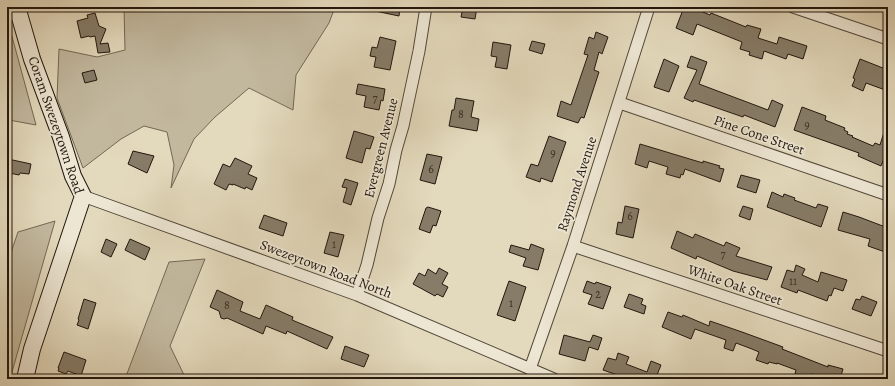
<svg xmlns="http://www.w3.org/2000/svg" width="895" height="386" font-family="Alegreya,serif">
<rect width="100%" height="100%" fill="#e3d9bc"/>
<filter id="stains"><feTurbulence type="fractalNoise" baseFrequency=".005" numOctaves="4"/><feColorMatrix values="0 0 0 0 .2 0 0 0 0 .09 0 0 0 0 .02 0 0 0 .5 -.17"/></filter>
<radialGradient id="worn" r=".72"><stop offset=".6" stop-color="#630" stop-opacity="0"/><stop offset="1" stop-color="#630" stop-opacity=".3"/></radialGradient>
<path fill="#c2b89e" stroke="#726856" d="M124,7h211l-6,16 -33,52 -3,35 -44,-22 -34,29 -21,22 -23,49 3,-23 -7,-33 -23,-6 -23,13 -38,29 -26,-70 2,-49 38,8 28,-7z
M7,18l29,107 -27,-5 -2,-2z
M55,221l-45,158h-3v-115l11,-32z
M205,259l-35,87 16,33h-61l44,-117z"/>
<path fill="#867c68" stroke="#22170e" d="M375,7h25l-1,9 -24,-5z
M463,7h14l-2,12 -14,-2z
M684,7h7l19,8 1,-2 35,14 1,-2 14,4 -3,9 19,6 2,-7 28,9 -4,13 -15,-5 -2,5 -22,-8 -2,8 -13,-4 1,-3 -10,-3 2,-7 -45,-18 -4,11 -17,-7z
M95,13l4,13 7,3 -6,15 8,-1 2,9 -12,1 -3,-17 -5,1 -1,-1 -8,2 -4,-17 11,-3 -1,-3z
M596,32l12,5 -6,17 -3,-2 -5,18 5,2 -15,46 -3,-1 -3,6 -21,-7 4,-15 10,4 17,-50 -4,-1 5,-17 5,2z
M380,37l16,4 -6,29 -16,-3 2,-10 -6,-1 2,-9 5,1z
M532,41l13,3 -3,10 -13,-4z
M493,42l18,3 -4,24 -12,-2 2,-10 -6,-1z
M691,56l16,6 -8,22 69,26 4,-10 11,5 -8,22 -31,-12 -1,2 -49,-17 -1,2 -9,-4 13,-28 -10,-3z
M664,59l15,7 -10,26 -15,-5z
M860,59l28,11v21l-22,-8 -3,8 -11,-5 3,-7 -2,-1z
M94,70l3,10 -12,3 -3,-10z
M358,84l27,5 -2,12 -2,-1 -2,10 -15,-3 2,-11 -10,-2z
M456,98l18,3 -3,16 8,2 -2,12 -28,-5 3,-16h2z
M802,107l24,9 -1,4 20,8 -1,2 4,2 -1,2 6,2 -1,1 21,9 2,-3 5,2 6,-19h2v23l-7,17 -23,-10 1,-3 -65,-23z
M354,131l20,6 -4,12 -4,-1 -4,15 -16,-5z
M549,136l17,6 -14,40 -11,-4 -1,4 -14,-5 5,-13 7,2z
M640,144l63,19v-2l17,5 -1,2 5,1 -4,13 -35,-13 -2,6 -2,-1 -1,4 -14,-4 2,-7 -19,-6 -2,7 -12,-4z
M133,151l21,5 -7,17 -19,-9z
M427,154l15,3 -7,27 -15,-4z
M235,158l17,8 -4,8 9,4 -5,12 -6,-3 -1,2 -12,-5v1l-4,-1 -3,6 -12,-6 9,-20 7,3z
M8,159l23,5 -2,10 -9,-1 -1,2 -10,-2 1,-4 -3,-1z
M741,175l19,5 -4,13 -19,-6z
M345,179l13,4 -7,22 -8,-3 4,-14 -5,-1z
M772,192l11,5 1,-3 11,4 -1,2 22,8 2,-4 10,3 -7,20 -54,-20z
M625,206l14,3 -6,29 -17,-4 2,-12 4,1z
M743,206l10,3 -3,11 -11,-4z
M428,207l13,4 -5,15 -3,-1 -3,8 -11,-4 7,-21z
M843,212l16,5 29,11v25l-20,-7 2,-7 -32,-9z
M264,215l23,8 -4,13 -24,-8z
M677,231l16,7 2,-4 29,12 2,-4 14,6 -4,8 36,11 -5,13 -34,-9 -36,-15 -1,3 -25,-11z
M330,232l14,3 -6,22 -14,-4z
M106,239l11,5 -6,13 -10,-5z
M130,239l20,9 -5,12 -20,-10z
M531,244l13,5 -6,21 -15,-4 3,-8 -17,-6 2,-7 18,5z
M796,265l9,4 -3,6 16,7 3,-10 26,8 -4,11 -9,-3 -3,8 -2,-1 -2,6 -29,-11 -1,3 -16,-6 6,-17 7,2z
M439,268l9,5 -6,11 6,3 -5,10 -6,-3 -2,2 -22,-12 6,-11 6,3 3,-7 8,5z
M509,281l17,6 -11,34 -18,-6z
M587,281l8,3 1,-2 15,5 -8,22 -15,-5 4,-9 -9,-3z
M217,290l26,12 -3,9 20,8 6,-14 27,12 -1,3 41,17 -6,12 -40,-18 -1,3 -20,-8 -3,8 -36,-16 -3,1 -3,-1 -2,-7 -9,-4z
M629,294l14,5 -2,5 5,2 -2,8 -20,-7z
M862,296l15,6 -6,14 -19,-7 4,-10 4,1z
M84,299l12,4 -8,26 -11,-4 2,-5 -1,-1z
M668,312l14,5 1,-2 26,11 1,-5 32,11 41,15 -1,2 46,18v-2l15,4 -3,10h-9l-20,-5 -2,5 -14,-5 1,-4 -19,-7v1l-8,-2 -1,2 -12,-4 3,-8 -7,-3 -16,-6 -3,8 -9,-3 2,-8 -31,-11 -4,10 -29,-12z
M564,335l26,7 3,-7 9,3 -4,12 -9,-3 -4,14 -26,-7z
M345,346l24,9 -5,12 -23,-8z
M64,352l22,8 -5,16 -13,-5 -2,3 -8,-3 1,-3h-1z
M618,353l11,4 -3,7 21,8 4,-11 10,4 -4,10 7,3v1h-35l-26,-9 5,-12 8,2z"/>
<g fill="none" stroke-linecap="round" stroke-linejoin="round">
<g stroke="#52483a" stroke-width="13">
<path id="street" d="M793,7l95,32
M620,103l268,92
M83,196l274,99 197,84
M573,246l315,105
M357,295l10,-30 11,-47 11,-34 7,-34 7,-24 16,-75 7,-44
M530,369l43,-123 76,-239"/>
</g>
<g stroke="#22170e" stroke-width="18">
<path id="secondary" d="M17,7l15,52 29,78 12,39 10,20 -51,153 -7,30"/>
</g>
<use href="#street" stroke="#ede6d3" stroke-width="11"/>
<use href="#secondary" stroke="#ede6d3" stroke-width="16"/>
</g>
<g text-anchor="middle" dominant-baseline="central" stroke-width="3.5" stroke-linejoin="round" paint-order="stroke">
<g font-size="12" fill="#3b3024">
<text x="375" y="98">7</text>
<text x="461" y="114">8</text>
<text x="807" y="125">9</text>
<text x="553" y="153">9</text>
<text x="431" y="169">6</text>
<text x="630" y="216">6</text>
<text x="334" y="244">1</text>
<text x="723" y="254">7</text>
<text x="793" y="281">11</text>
<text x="598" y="294">2</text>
<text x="511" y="303">1</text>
<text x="227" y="305">8</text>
</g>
<g font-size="14" fill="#22170e" stroke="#ede6d3">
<text transform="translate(56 125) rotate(71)">Coram Swezeytown Road</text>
<text transform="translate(759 135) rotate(19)">Pine Cone Street</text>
<text transform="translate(381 148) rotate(-76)">Evergreen Avenue</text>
<text transform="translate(577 184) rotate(-72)">Raymond Avenue</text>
<text transform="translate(326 269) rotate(21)">Swezeytown Road North</text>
<text transform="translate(735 285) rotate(19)">White Oak Street</text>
</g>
</g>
<rect width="895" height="386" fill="none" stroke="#e3d9bc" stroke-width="24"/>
<rect x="8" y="8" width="879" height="370" fill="none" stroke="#22170e" stroke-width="2"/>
<rect x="12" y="12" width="871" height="362" fill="none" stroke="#22170e"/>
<rect width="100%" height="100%" filter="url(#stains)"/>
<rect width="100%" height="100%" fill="url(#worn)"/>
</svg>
